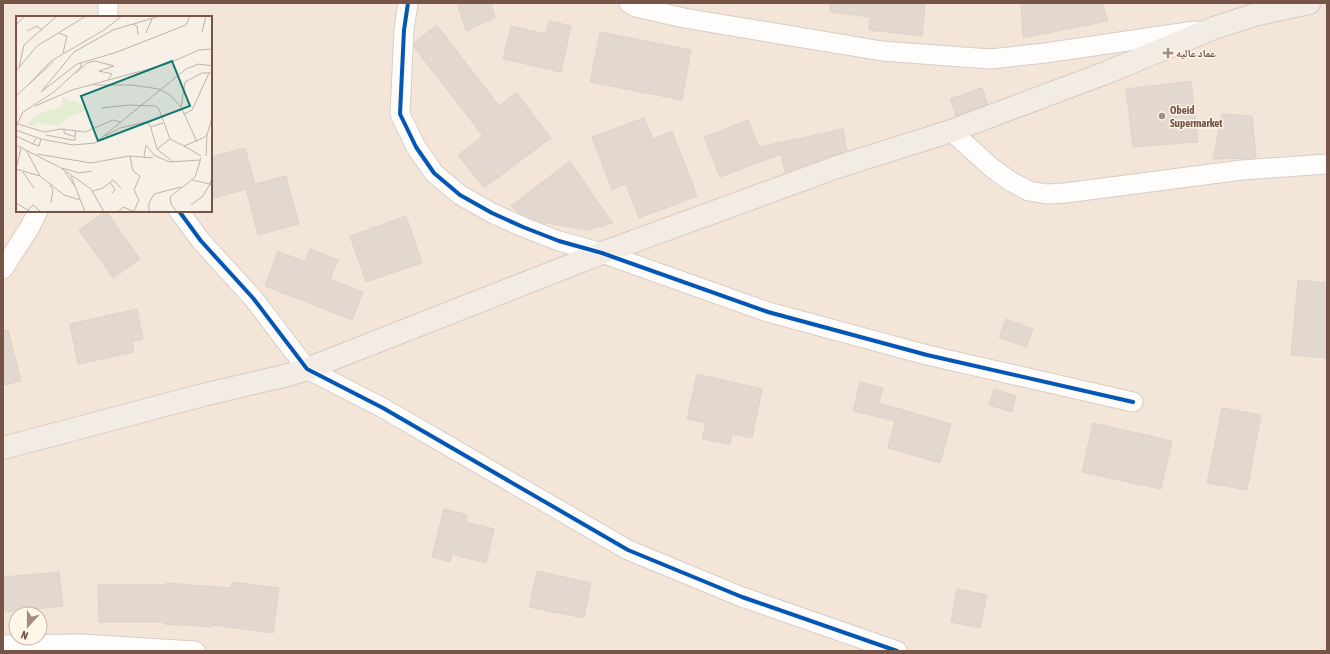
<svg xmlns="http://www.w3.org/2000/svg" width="1330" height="654" font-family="'Asap Condensed','Noto Naskh Arabic',sans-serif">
<rect width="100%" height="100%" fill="#f7f0e7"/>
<path fill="#f3e5d7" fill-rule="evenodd" d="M3,3h1324v648h-1324zM17,17h194v194h-194zM16,614h24v24h-24z"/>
<path fill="#e3d8cf" stroke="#e0d2c9" d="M457,3h34l4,15 -29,13z
M830,3h95l-3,33 -53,-6 1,-13 -40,-5z
M1021,3h81l6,18 -85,17z
M549,21l22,5 -10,46 -58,-13 8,-33 35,8z
M437,25l62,81 17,-14 35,46 -67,50 -26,-33 25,-19 -69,-89v-4z
M600,32l91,18 -9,50 -92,-18z
M1191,81l7,61 -65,5 -7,-58z
M982,88l6,16 -32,12 -6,-17z
M1222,114l30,2 4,42 -43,1z
M644,118l9,21 19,-8 25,65 -58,22 -13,-34 -14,6 -20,-53z
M748,120l11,27 84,-18 4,22 -62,21 -4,-18 -61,23 -16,-40z
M245,148l10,36 31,-8 13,48 -41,11 -12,-46 -35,10v-42z
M570,161l29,43 14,19 -26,7 -46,-8 -22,-9 -8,-7z
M106,211l34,48 -27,19 -34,-48z
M406,216l16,47 -56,19 -16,-46z
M310,249l28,11 -8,19 33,13 -11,28 -87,-34 13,-35 27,11z
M1298,280l29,3v75l-36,-3z
M137,309l6,30 -11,3 2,10 -56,12 -8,-40z
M1006,319l27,10 -7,18 -27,-10z
M8,330l13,51 -18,4v-54z
M697,374l65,15 -10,49 -20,-4 -2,10 -28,-5 4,-16 -19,-4z
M860,382l23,6 -4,15 72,21 -11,39 -52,-15 7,-27 -42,-10z
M994,389l22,7 -4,16 -23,-7z
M1222,408l39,7 -14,75 -40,-7z
M1093,423l79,18 -11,48 -79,-17z
M444,509l23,6 -1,7 28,7 -8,34 -34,-9 -2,8 -18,-5z
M537,571l54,12 -7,35 -55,-11z
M59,572l4,34 -60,6v-35z
M232,582l47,6 -6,45 -60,-8v2l-49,-3v-2h-65l-1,-37h68v-2l65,5z
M957,589l30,6 -7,33 -29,-6z"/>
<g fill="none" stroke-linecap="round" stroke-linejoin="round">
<g stroke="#d8cdc6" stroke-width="21">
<path id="minor" d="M108,3v14
M408,3l-4,27 -4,84 16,33 18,26 26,22 32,18 31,14 36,14 43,12 166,59 159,43 206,47
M629,3l7,4 48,11 198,33 108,8 55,-6 150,-22
M951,131l41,37 18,13 19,10 18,3 18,-1 177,-23 85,-6
M179,211l22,30 52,57 54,71 76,39 245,142 114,47 155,54
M3,269l27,-42 8,-16
M3,645l78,-1 114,7"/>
</g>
<g stroke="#d6cac4" stroke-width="24">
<path id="major" d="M3,448l200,-53 85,-20 19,-6 295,-116 235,-86 114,-36 157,-59 106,-44 40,-13 55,-12"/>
</g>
<use href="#minor" stroke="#fefdfb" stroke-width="19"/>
<use href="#major" stroke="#f2ece4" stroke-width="22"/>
<g stroke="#fff5e9" stroke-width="6">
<path id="cycleway" d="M408,3l-4,27 -4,84 16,33 18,26 26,22 32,18 31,14 36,14 43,12 166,59 159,43 206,47
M179,211l22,30 52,57 54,71 76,39 245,142 114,47 155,54"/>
</g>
<use href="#cycleway" stroke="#0057b8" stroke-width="4"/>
</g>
<g fill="#a38b7f" stroke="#fff5e9" stroke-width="1.5">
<path d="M1166 47h4v4h4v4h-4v4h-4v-4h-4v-4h4z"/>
<circle cx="1162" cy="116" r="4"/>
</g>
<g text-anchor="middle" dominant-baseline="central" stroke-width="3" stroke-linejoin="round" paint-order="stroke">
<g font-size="11" font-weight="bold" fill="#765547" stroke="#fff5e9" text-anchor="start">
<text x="1176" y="53">عماد عاليه</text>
<text x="1170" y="110">Obeid<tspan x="1170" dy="13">Supermarket</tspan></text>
</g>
</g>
<g transform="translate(16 16)">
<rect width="196" height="196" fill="#f7f0e7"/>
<path d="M46,81l23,9v5l-14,5 -14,10 -20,-4 -1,5 -10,-3 16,-12 16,-4 4,-3z" fill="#e4edd1"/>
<path fill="none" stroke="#c3b2a7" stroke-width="1" d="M117,8l4,2 1,9M0,9l9,-9M11,15l10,-5 5,4M186,16l4,-16M43,17l8,3 -4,17M130,17l6,-14M65,47l36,-11 69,-27 4,-9M3,51l5,-22 33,-29M0,55l21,-25 49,-30M60,57l11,-10 8,-2 19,5 -15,5 13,3 -4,6M78,69h38l27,4 11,6 11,12 16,35M11,70l24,-25 53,-31 18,-14M0,80l37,-34M19,90l37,-16 95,-26 32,-14 13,-1M165,91l4,-25 17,-9h10M85,92l28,-3 26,1 4,3 11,30 14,7 19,-8 4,-3 5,-17M168,98l8,-4 17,-37M2,108l26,8 17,-3 24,3 28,-12 7,2M0,111l7,-15 31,-20 27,-25v-4l-4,1 -36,28 33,-40 39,-22 47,-14M134,111l13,-4M48,113v4l8,3h3l1,-5M0,114l25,9 32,6 22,-2 91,-74 13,-5 13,2M30,119l26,5h3v-4M0,120l17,8 3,-6M89,120l15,-8 26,-6 4,3 7,24 13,-10M17,128l6,2 2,-7M0,129l45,23 30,21 13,23M168,130l17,10M141,133l16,13M10,134l14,26M21,138l54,9 38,-7 24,2M114,140l3,15 7,5 -6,14 5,10 -5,11M190,140l1,-21M128,141l2,-12 8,10 15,7 31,-2M46,152l17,5 13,-2M0,153l24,7 24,19 16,5M0,153l5,-21M7,156l11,16M49,156l9,13M55,160l14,36M176,164l18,4 2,-6M94,166l5,8 -3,3M34,169l3,5 -2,13M77,175l10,-3 10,-8 8,8M0,187l15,9M175,189l12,-9 7,-12 2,3M12,194l5,-5 8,7M102,196l5,-5 12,5M133,196v-9l5,-9 27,-7M161,196l-6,-8 -1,-7 25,-20 6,-19"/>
<path fill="#0f766e" fill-opacity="0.15" stroke="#0f766e" stroke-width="2" d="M156,45l18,45 -92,35 -17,-45z"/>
<rect width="196" height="196" fill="none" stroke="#765547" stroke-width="2"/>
</g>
<rect width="1330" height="654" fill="none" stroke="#765547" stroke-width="8"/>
<g transform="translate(28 626) rotate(201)"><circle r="19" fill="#fff5e9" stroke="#c8b5a8"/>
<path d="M0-3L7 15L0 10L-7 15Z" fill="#a38b7f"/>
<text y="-6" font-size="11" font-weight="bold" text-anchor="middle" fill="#765547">N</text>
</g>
</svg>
